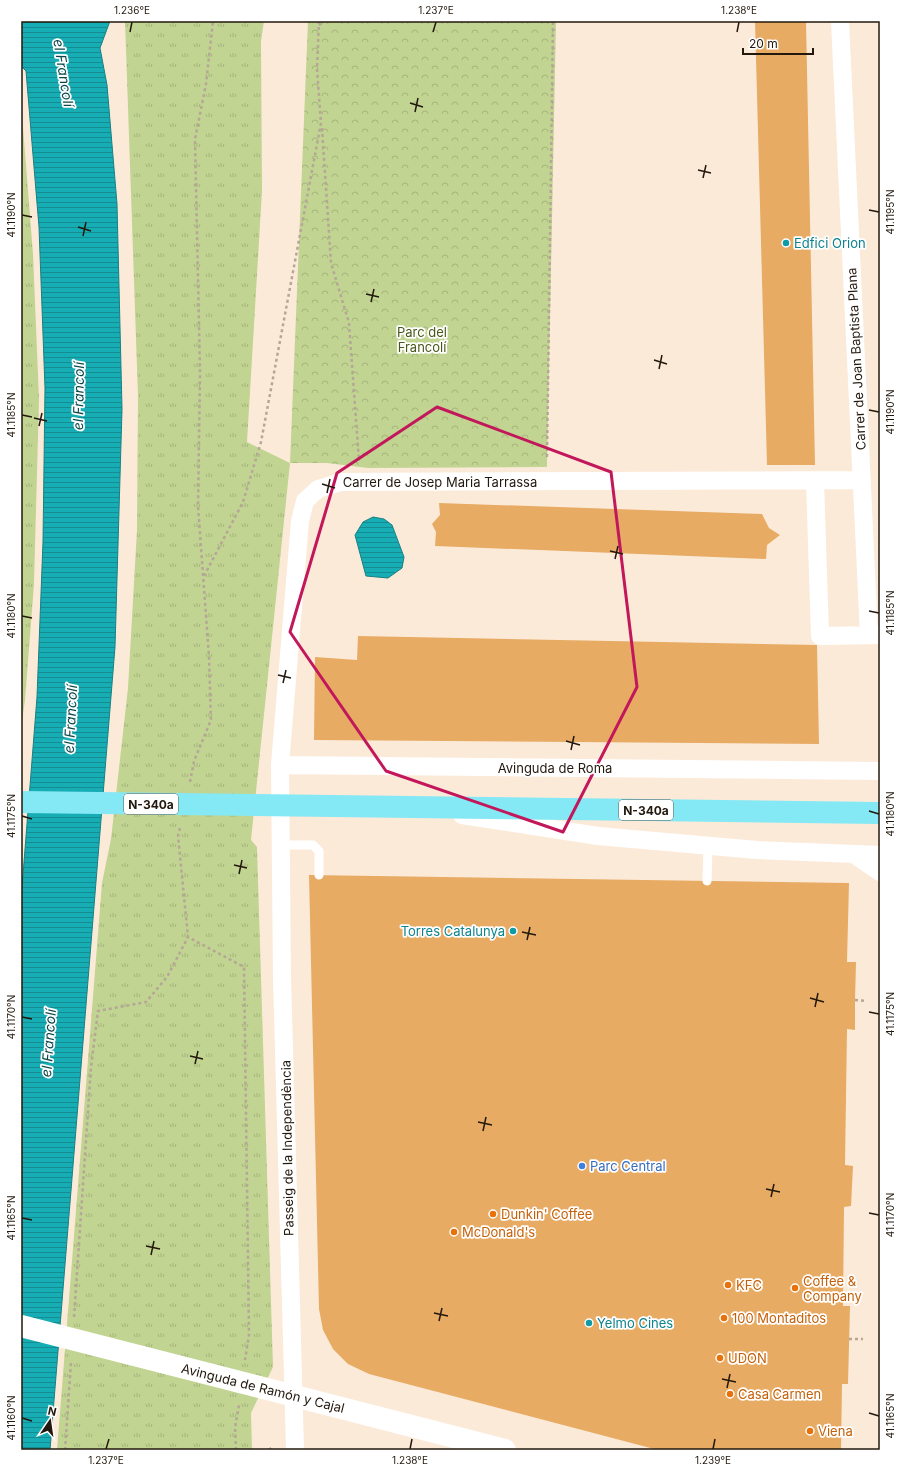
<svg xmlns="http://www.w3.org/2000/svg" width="901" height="1471" font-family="Inter,sans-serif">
<defs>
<pattern id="grass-tufts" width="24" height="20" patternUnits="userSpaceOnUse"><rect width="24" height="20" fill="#c1d491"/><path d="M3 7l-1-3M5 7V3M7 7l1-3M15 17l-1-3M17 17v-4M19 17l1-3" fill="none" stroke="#a6b57c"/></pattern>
<pattern id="park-crowns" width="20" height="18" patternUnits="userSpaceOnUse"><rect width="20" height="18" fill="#c1d491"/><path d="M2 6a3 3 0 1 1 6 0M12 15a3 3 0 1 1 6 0" fill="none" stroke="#a6b57c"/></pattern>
<pattern id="water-rules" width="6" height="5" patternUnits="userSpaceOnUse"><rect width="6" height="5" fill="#16adb4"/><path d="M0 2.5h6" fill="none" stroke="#148c91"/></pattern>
</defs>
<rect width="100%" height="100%" fill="#fcead9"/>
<path fill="url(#grass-tufts)" d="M125,21h139l-3,20 1,150 -15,251 43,21 -39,377 6,7 16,520 -22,46 1,37h-195l45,-567 9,-44 17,-151 9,-158 1,-134z
M21,102l12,152 6,145 -5,185 -9,116 -4,28z"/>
<path fill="url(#park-crowns)" d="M308,21h248l-9,446 -179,1 -41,-5h-37z"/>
<path fill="url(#water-rules)" stroke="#1a8082" d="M21,21h89l-10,27 7,37 10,119 5,205 -7,238 -65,803h-29v-550l16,-203 6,-155 2,-154 -6,-161 -13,-156 -5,-5z
M373,517l11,2 8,6 12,32 -2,11 -14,10 -22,-2 -11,-41 8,-13z"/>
<path fill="#e7ab64" d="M755,21h51l9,444h-48z
M439,503l323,11 7,14 11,7 -13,10 -1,14 -331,-13 1,-14 -4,-8 8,-9z
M358,636l459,9 2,99 -505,-4 1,-83 42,3z
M309,875l540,8 -2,79h9l-1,38v30l-8,-1 -2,136 8,1 -2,40 -7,1 -1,99h7l-2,78h-6l-1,66h-183l-289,-76 -21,-10 -15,-15 -10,-19 -4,-21z"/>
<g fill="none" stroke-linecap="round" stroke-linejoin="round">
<path stroke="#b5a697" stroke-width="2.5" stroke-dasharray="3 3" stroke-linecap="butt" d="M319,21l-2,48 4,54
M319,25l6,-4
M322,128l9,135 18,60 10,138
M547,457l6,-436
M204,576l39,-74 18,-60 60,-319
M190,782l4,-21 17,-41 -2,-63 -11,-151 2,-134 -5,-233 11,-55 7,-63
M180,828l-2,8 10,101 56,30 5,368 -4,25
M855,1000l12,1
M74,1317l17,-250 7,-56 48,-9 21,-25 21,-40
M849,1339h14
M65,1450l6,-88
M236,1450l-1,-22 4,-23
M269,1450l4,-4"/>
<path stroke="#fff" stroke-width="9" d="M281,845h32l6,6v24
M707,881l1,-35"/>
<path stroke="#fff" stroke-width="18" d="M840,21l29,614
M815,481l5,155 60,-1
M280,765l600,6
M462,815l136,21 159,14 123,5
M855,855l25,17
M295,1450l-13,-473 -2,-212 20,-244 5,-20 13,-12 23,-7 521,-2"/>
<path stroke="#fff" stroke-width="22" d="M21,1326l484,124"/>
<path stroke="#85e8f5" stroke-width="22" d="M21,802l859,11"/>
</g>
<path fill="none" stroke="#c2185b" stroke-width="3" stroke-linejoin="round" d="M437,407l174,65 26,215 -74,145 -177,-61 -96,-139 47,-159z"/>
<path fill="none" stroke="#22180d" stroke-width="1.5" d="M130,32l2,-10M433,32l3,-10M737,32l2,-10M410,103l13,4M415,112l3,-14M698,170l13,3M703,178l3,-13M869,210l10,2M22,215l10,2M78,227l13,4M83,236l3,-14M366,294l13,3M371,302l3,-13M654,360l13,4M659,369l3,-14M869,410l10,2M22,415l10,2M34,418l13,3M39,426l3,-13M322,484l13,4M327,493l3,-14M610,551l13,3M615,559l3,-13M869,611l10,2M22,616l10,2M278,675l13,3M283,683l3,-13M566,741l14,4M571,750l3,-14M869,811l10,3M22,816l10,3M234,865l13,3M239,874l3,-14M522,932l14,3M527,940l3,-13M810,998l14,4M815,1007l3,-14M869,1012l10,2M22,1017l10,2M190,1056l13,3M195,1064l3,-13M478,1122l14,3M483,1131l3,-14M766,1189l14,3M771,1197l3,-13M869,1213l10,2M22,1218l10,2M146,1246l14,3M151,1255l3,-14M434,1313l14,3M439,1321l3,-13M722,1379l14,3M727,1388l3,-14M869,1413l10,3M22,1418l10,3M106,1449l3,-10M410,1449l2,-10M713,1449l2,-10"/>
<g fill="#0f9aa8" stroke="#fff" stroke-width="1.5">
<circle cx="786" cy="243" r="4"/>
<circle cx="513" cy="931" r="4"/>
<circle cx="589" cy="1323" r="4"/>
</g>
<circle fill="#3f7fe0" stroke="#fff" stroke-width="1.5" cx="582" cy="1166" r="4"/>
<g fill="#e8710a" stroke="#fff" stroke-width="1.5">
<circle cx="493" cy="1214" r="4"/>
<circle cx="454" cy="1232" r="4"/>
<circle cx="728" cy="1285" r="4"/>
<circle cx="795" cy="1288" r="4"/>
<circle cx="724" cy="1318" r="4"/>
<circle cx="720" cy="1358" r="4"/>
<circle cx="730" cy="1394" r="4"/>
<circle cx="810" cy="1431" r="4"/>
</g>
<g text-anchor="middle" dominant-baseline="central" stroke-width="3.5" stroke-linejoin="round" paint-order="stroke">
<g fill="#fff" stroke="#645d56" stroke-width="1">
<rect x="124" y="794" width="54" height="20" rx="3"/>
<rect x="619" y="800" width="54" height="20" rx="3"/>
</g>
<g font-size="12" font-weight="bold" fill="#22180d">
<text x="151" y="804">N-340a</text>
<text x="646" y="810">N-340a</text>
</g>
<g font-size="13" fill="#0d838f" stroke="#fff" text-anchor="start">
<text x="794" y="243">Edfici Orion</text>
<text x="505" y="931" text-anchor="end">Torres Catalunya</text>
<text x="597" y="1323">Yelmo Cines</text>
</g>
<g font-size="13" fill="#4a571a" stroke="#fff">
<text x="422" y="332">Parc del<tspan x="422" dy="15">Francolí</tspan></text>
</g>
<g font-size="13" fill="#22180d" stroke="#fff">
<text transform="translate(856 359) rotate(-93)">Carrer de Joan Baptista Plana</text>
<text x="440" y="482">Carrer de Josep Maria Tarrassa</text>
<text x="555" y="768">Avinguda de Roma</text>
<text transform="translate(287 1148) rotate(-91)">Passeig de la Independència</text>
<text transform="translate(263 1388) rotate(14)">Avinguda de Ramón y Cajal</text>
</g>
<g font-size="13" fill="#366cbe" stroke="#fff" text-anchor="start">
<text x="590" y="1166">Parc Central</text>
</g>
<g font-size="13" fill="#c56008" stroke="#fff" text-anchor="start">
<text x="501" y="1214">Dunkin' Coffee</text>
<text x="462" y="1232">McDonald's</text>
<text x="803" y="1281">Coffee &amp;<tspan x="803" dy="15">Company</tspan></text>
<text x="736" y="1285">KFC</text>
<text x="732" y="1318">100 Montaditos</text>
<text x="728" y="1358">UDON</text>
<text x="738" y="1394">Casa Carmen</text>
<text x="818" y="1431">Viena</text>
</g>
<g font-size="14" font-style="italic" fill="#0c474a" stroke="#fff">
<text transform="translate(64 73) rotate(81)">el Francolí</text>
<text transform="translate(78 396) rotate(-89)">el Francolí</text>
<text transform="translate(70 719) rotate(-87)">el Francolí</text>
<text transform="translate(48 1043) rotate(-86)">el Francolí</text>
</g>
</g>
<rect width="901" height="1471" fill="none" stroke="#ffffff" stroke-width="44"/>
<g transform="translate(50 1421) rotate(13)" stroke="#ffffff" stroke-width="3" paint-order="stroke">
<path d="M0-3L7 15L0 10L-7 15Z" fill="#22180d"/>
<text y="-6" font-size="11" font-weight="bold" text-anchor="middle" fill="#22180d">N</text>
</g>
<path d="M743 48v6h70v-6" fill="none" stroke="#22180d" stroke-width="2"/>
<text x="749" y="48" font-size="12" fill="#22180d" stroke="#ffffff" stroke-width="3" paint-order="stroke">20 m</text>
<rect x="22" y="22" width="857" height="1427" fill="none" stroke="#22180d" stroke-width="1.5"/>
<g font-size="10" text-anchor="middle" fill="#22180d">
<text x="132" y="14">1.236°E</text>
<text x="436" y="14">1.237°E</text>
<text x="739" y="14">1.238°E</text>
<text transform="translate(890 212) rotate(-90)" y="4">41.1195°N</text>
<text transform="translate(11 215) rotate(-90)" y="4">41.1190°N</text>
<text transform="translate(890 412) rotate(-90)" y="4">41.1190°N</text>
<text transform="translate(11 415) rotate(-90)" y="4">41.1185°N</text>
<text transform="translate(890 613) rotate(-90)" y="4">41.1185°N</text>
<text transform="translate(11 616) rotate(-90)" y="4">41.1180°N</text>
<text transform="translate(890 814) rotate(-90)" y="4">41.1180°N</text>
<text transform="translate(11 816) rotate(-90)" y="4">41.1175°N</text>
<text transform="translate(890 1014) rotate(-90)" y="4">41.1175°N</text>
<text transform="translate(11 1017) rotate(-90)" y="4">41.1170°N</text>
<text transform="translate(890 1215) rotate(-90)" y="4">41.1170°N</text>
<text transform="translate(11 1218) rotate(-90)" y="4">41.1165°N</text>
<text transform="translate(890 1416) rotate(-90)" y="4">41.1165°N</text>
<text transform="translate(11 1418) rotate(-90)" y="4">41.1160°N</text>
<text x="106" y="1464">1.237°E</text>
<text x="410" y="1464">1.238°E</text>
<text x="713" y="1464">1.239°E</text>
</g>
</svg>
